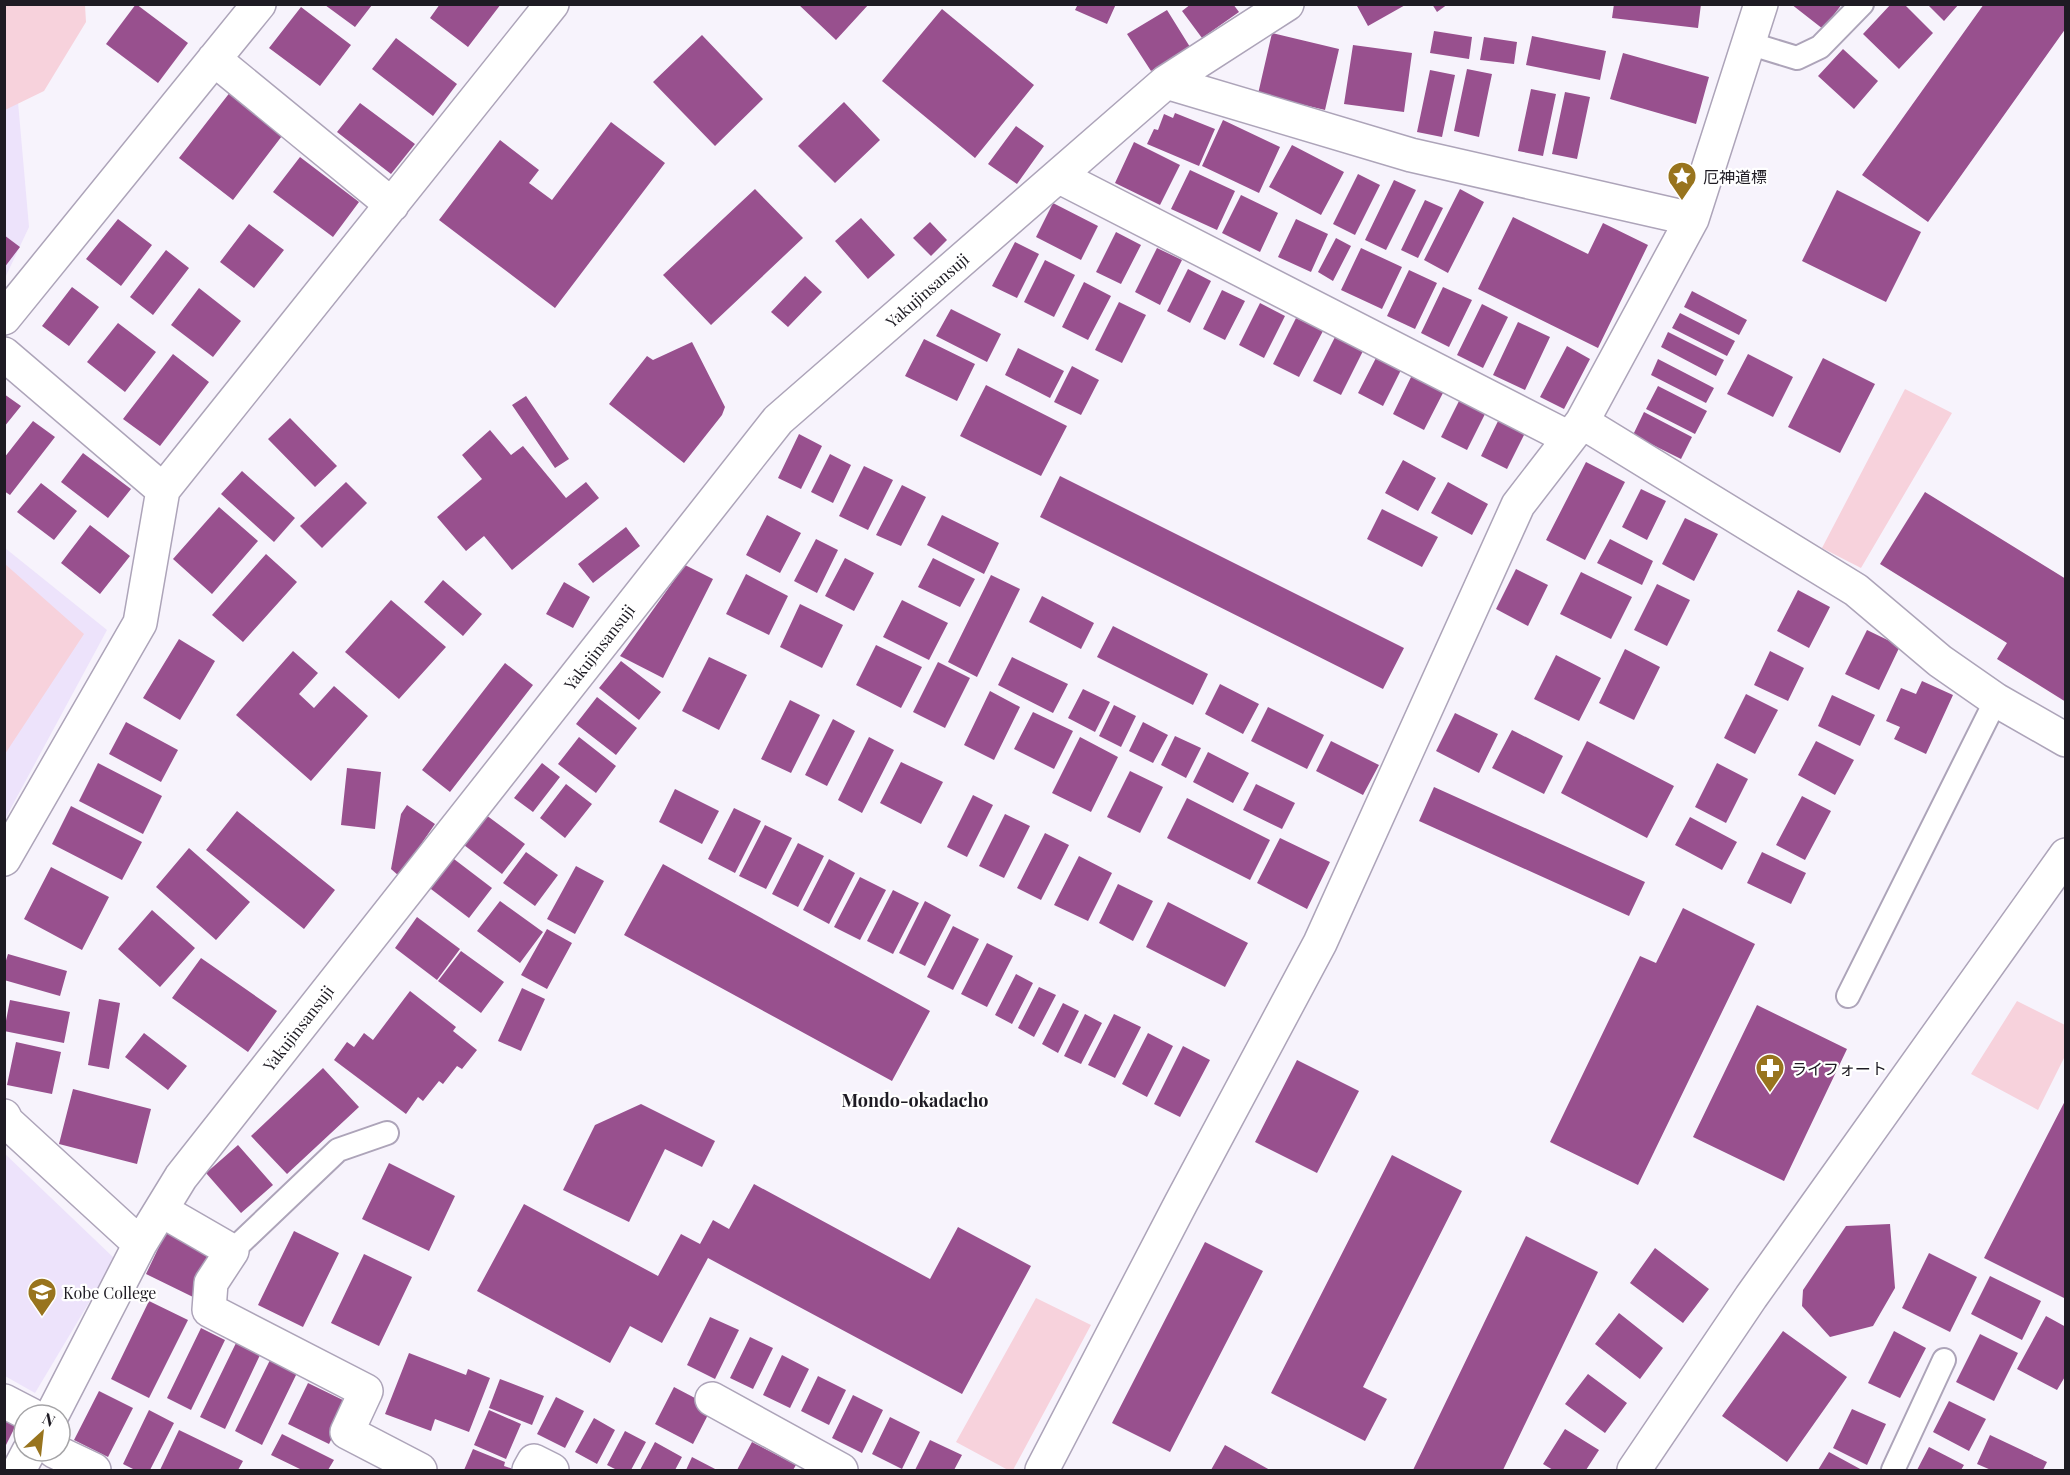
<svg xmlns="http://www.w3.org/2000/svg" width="2070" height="1475" font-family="'Playfair Display','Noto Sans JP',serif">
<rect width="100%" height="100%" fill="#f7f3fc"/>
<path fill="#ede3fb" d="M5,5l13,97 11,125 -24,51z
M5,548l102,82 -102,189z
M4,1153l111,106 -80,134 -30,-17z"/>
<path fill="#f7d2dc" d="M5,4l80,1 1,17 -42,69 -39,19z
M1905,389l47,24 -91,155 -39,-20z
M5,564l79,70 -79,120z
M2017,1001l48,24v31l-27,54 -67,-36z
M1036,1298l55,27 -78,145h-5l-52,-28z"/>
<path fill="#98508e" d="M136,4l52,39 -30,40 -52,-39z
M440,4h61l-33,43 -38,-29z
M798,4h71l-33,36z
M1078,4h38l-9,20 -32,-14z
M1191,4h42l6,8 -37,26 -20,-27z
M1356,4h51l-39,22z
M1432,4h16l-11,8z
M1614,4h87l-3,24 -86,-10z
M1791,4h51l-19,25z
M1891,4h13l29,29 -34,36 -36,-35z
M1927,4h32l-15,17z
M1984,4h82v24l-138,194 -66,-47z
M325,5h47l-17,22z
M301,7l50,38 -31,41 -51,-38z
M942,9l92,76 -59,73 -93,-77z
M1167,10l23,37 -39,24 -24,-37z
M1434,31l38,6 -3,22 -39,-6z
M1272,33l67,16 -14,61 -67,-16z
M702,35l61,64 -48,47 -62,-64z
M1532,36l74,15 -6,29 -74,-15z
M1484,37l33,5 -3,22 -34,-4z
M396,38l61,46 -24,32 -61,-47z
M1353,45l59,8 -8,59 -60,-8z
M1843,49l35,32 -24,28 -36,-33z
M1623,53l86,24 -13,47 -86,-25z
M1467,69l25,5 -13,63 -25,-6z
M1430,70l25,5 -13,62 -25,-5z
M1531,89l25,5 -13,62 -25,-5z
M231,91l54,41 -52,68 -54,-42z
M1565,92l25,5 -13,62 -25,-5z
M844,102l36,38 -45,43 -37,-37z
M360,103l55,41 -24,30 -54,-42z
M1175,113l40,16 -16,37 -52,-22 7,-15 4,1 6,-16 9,4z
M1223,120l57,27 -21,46 -57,-27z
M611,122l54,41 -110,145 -116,-88 61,-80 39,30 -10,13 23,17z
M1016,126l28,20 -27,38 -29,-20z
M1134,142l46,23 -20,40 -45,-22z
M1292,145l52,27 -23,43 -52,-28z
M300,157l59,45 -26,35 -60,-45z
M1190,170l45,21 -18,39 -46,-21z
M1358,174l22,11 -25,50 -22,-11z
M1394,180l22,10 -30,60 -21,-10z
M755,189l48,49 -92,87 -48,-50z
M1460,189l24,13 -36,71 -24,-13z
M1837,190l84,42 -35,70 -84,-41z
M1241,195l37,18 -18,39 -38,-19z
M1425,200l18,8 -25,50 -17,-8z
M1053,203l45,23 -17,34 -45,-23z
M1513,217l75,37 15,-31 45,22 -50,103 -120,-59z
M861,218l34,37 -27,24 -33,-38z
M118,219l34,26 -31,41 -35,-27z
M1296,219l32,15 -17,38 -33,-15z
M930,222l17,18 -16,16 -18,-18z
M249,224l35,26 -30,38 -34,-26z
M1116,232l25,13 -20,39 -25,-12z
M4,235l16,12 -16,21z
M1336,238l15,8 -18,35 -15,-9z
M1015,242l24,12 -22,44 -25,-12z
M1157,248l25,12 -22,45 -25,-13z
M1361,248l41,19 -20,42 -41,-19z
M166,250l23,18 -36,47 -23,-18z
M1045,260l30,15 -21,42 -30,-15z
M1188,269l23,12 -21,42 -23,-12z
M1409,270l28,13 -22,46 -28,-13z
M805,276l17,16 -34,35 -17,-15z
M1084,282l27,14 -23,44 -26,-13z
M72,287l27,20 -30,39 -27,-20z
M1443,287l29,13 -23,47 -28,-14z
M199,288l42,33 -28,36 -42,-32z
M1222,290l23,11 -20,39 -22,-11z
M1692,291l55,29 -8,15 -55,-28z
M1119,302l27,13 -24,48 -27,-13z
M1260,303l25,13 -21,42 -25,-13z
M1482,304l26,13 -25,51 -26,-13z
M951,309l50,25 -14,28 -51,-26z
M1680,313l55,28 -8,15 -55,-28z
M1296,318l27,13 -24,46 -26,-13z
M1518,322l32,15 -25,53 -32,-15z
M118,323l38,29 -31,40 -38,-30z
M1668,332l56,28 -8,16 -55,-29z
M1336,335l28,14 -23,46 -28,-14z
M924,339l51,25 -18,37 -52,-25z
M692,342l33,65 -3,8 -38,48 -75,-59 38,-48 6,4z
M1567,346l23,13 -26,50 -24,-12z
M1018,348l46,23 -14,27 -45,-23z
M173,354l36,28 -49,64 -37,-27z
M1378,354l25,12 -20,40 -25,-13z
M1748,354l45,23 -20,40 -46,-23z
M1823,358l52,26 -35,69 -52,-26z
M1658,359l56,29 -8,15 -55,-28z
M1072,366l27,14 -18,35 -27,-13z
M1413,373l32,16 -21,41 -31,-16z
M986,385l81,41 -26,50 -81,-40z
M1658,386l49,25 -12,23 -49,-25z
M4,394l17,12 -17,21z
M526,396l43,63 -14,9 -43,-63z
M1461,397l26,13 -20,40 -26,-13z
M1644,412l48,25 -11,22 -48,-24z
M1500,417l26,14 -19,38 -26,-13z
M290,418l47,48 -22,21 -47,-48z
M33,421l22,16 -45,58 -6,-4v-33z
M490,430l21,25 12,-9 43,52 20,-16 13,16 -87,72 -28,-34 -18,15 -29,-34 45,-38 -20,-24z
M799,434l23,12 -21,43 -23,-11z
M83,453l48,36 -23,29 -47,-36z
M830,454l21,11 -18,38 -22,-11z
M1403,460l33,18 -18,33 -33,-18z
M1586,462l39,20 -40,78 -39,-20z
M864,466l29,14 -25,50 -29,-14z
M242,471l53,47 -21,24 -53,-48z
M1060,476l344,172 -21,41 -343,-172z
M346,482l21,21 -45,45 -22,-22z
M1448,482l40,22 -16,31 -41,-22z
M41,483l36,28 -23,29 -37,-28z
M902,485l24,12 -25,49 -25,-11z
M1641,489l25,12 -19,39 -25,-13z
M1925,492l141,87v123l-69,-43 10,-16 -127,-79z
M219,507l39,34 -46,53 -39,-35z
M1382,509l56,28 -16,30 -55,-28z
M767,515l34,18 -21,40 -34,-18z
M942,515l57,28 -15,31 -57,-29z
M1685,518l33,16 -24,47 -32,-17z
M90,525l40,31 -30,38 -39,-31z
M626,527l14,19 -47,37 -15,-19z
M816,539l22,11 -21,43 -23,-12z
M1610,539l43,22 -11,24 -45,-22z
M266,554l31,28 -54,60 -31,-27z
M845,558l29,15 -20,38 -29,-15z
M933,558l42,21 -15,28 -42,-20z
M685,565l28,14 -50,99 -43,-22z
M1516,569l32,16 -20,41 -32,-17z
M1581,572l51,25 -21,42 -51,-25z
M746,574l42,22 -19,39 -43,-21z
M991,575l29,14 -43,88 -29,-15z
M443,580l39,34 -19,22 -39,-34z
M564,582l26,15 -17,31 -27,-14z
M1657,584l33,16 -23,46 -33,-16z
M1798,590l32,17 -21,41 -32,-17z
M1042,596l52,27 -13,26 -52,-27z
M391,600l55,47 -47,52 -54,-47z
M902,600l46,23 -19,37 -46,-23z
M800,604l43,21 -21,43 -42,-21z
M1113,626l95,48 -15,31 -96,-48z
M1867,630l33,16 -21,44 -34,-16z
M179,639l36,22 -35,59 -37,-22z
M876,645l46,22 -21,41 -45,-23z
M1625,649l35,18 -26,53 -35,-17z
M293,651l25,22 -19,21 15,14 20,-22 34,30 -57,65 -75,-66z
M1770,651l34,17 -16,33 -34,-16z
M1556,655l45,23 -22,43 -45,-22z
M709,657l38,18 -28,55 -37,-19z
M1012,657l56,27 -15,29 -55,-28z
M621,661l40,31 -22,28 -40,-32z
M938,662l32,16 -25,50 -32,-16z
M505,663l28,22 -83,107 -28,-22z
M1922,681l31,14 -27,59 -32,-15 6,-12 -14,-6 15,-33 15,6z
M1220,684l39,20 -16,30 -38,-20z
M1083,689l27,13 -15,30 -27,-14z
M990,691l30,16 -26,53 -30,-15z
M1746,694l32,16 -23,44 -31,-16z
M1832,695l43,20 -15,31 -42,-20z
M597,697l40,31 -21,27 -40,-31z
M790,700l30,15 -29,58 -30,-14z
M1114,705l22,11 -15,31 -22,-11z
M1268,707l56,28 -17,34 -56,-28z
M1033,712l40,19 -19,38 -40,-20z
M1455,713l43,21 -19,39 -43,-22z
M833,719l22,12 -28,55 -22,-11z
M126,722l52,28 -17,32 -52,-28z
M1143,722l25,13 -15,28 -24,-12z
M1512,730l51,26 -19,38 -52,-26z
M1175,736l26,12 -15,30 -25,-13z
M579,737l37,29 -20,27 -38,-29z
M869,737l25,13 -32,63 -24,-13z
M1080,737l38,20 -27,55 -39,-19z
M1331,741l48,24 -16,30 -47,-24z
M1587,741l87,45 -27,52 -86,-45z
M1816,741l38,19 -19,35 -37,-20z
M1208,752l41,21 -16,30 -40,-21z
M901,762l42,20 -22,42 -41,-21z
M98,763l64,33 -19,38 -64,-33z
M542,763l18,14 -27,35 -19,-14z
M1717,763l31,16 -22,44 -31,-16z
M347,768l34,4 -6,57 -34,-4z
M1130,771l33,16 -23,46 -33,-16z
M566,784l26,20 -27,34 -25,-20z
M1256,784l39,19 -13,26 -39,-19z
M1434,787l211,95 -16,34 -210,-95z
M675,789l44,22 -17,33 -43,-22z
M973,795l20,10 -26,52 -20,-10z
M1802,796l29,15 -26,49 -29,-15z
M1187,798l83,42 -20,40 -83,-42z
M407,805l28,19 -36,52 -8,-7 10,-55z
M71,806l71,36 -20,38 -70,-36z
M734,808l27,13 -26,52 -27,-14z
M237,811l98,79 -31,39 -98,-79z
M482,812l43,32 -23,30 -42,-32z
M1005,814l25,12 -26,52 -25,-12z
M1690,817l47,25 -15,28 -47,-25z
M765,825l27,13 -26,51 -27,-13z
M1045,833l24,12 -28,55 -24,-12z
M1280,838l50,24 -23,47 -50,-26z
M798,843l26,13 -26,51 -26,-13z
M189,848l61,54 -34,38 -60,-53z
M526,852l32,23 -23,31 -32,-23z
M1762,852l44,21 -15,31 -44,-21z
M450,856l42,32 -23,30 -42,-32z
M1079,856l33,17 -24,48 -34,-16z
M829,859l26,14 -26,51 -26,-14z
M663,864l267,147 -38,70 -268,-146z
M576,866l28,15 -29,53 -28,-15z
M51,867l58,30 -27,53 -58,-31z
M860,877l26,13 -26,50 -26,-13z
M1118,884l35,17 -20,40 -34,-18z
M893,890l26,13 -26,51 -26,-13z
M500,901l43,31 -23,31 -43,-32z
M925,901l26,14 -26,51 -26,-13z
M1168,902l80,41 -23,44 -79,-40z
M1683,908l72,36 -117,241 -88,-43 90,-186 16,7z
M152,910l43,38 -35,39 -42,-38z
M417,917l43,32 -23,31 -42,-32z
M953,926l26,13 -26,51 -26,-13z
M547,929l25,14 -25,46 -26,-14z
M987,943l26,13 -26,51 -26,-13z
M461,951l43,31 -23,31 -43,-32z
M8,954l59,17 -7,25 -56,-16v-13z
M201,958l76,53 -29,41 -76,-54z
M1016,974l17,9 -21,41 -17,-9z
M1039,987l17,8 -22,42 -16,-9z
M522,988l23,11 -24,52 -23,-10z
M410,991l46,36 -3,4 24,19 -15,19 -5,-3 -14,18 -4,-3 -16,20 -5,-4 -12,17 -72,-54 13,-18 7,5 10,-14 9,7z
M99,999l21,4 -11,66 -21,-4z
M10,1000l60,12 -6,31 -60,-12z
M1063,1003l16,8 -21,42 -16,-9z
M1757,1005l90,44 -63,132 -91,-44z
M1085,1014l17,9 -21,41 -17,-8z
M1114,1014l27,13 -26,51 -27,-13z
M144,1033l43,33 -19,24 -43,-33z
M1148,1033l25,13 -26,51 -25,-13z
M16,1042l45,10 -9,42 -45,-9z
M1183,1046l27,14 -30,57 -26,-13z
M1297,1060l62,31 -42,82 -62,-31z
M323,1068l36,39 -72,67 -36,-38z
M73,1089l78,20 -14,55 -78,-20z
M2066,1099v200l-82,-41z
M641,1104l74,37 -13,26 -37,-18 -36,73 -66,-32 32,-65z
M238,1145l35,40 -32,28 -35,-40z
M1392,1155l70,36 -99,196 24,12 -22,42 -94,-48z
M389,1163l66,33 -26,55 -67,-32z
M754,1184l176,95 28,-52 73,39 -69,128 -254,-136 -46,85 -32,-17 -20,37 -133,-72 47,-87 134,72 23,-42 19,10 13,-24 16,9z
M1890,1224l5,64 -22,38 -43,11 -28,-31 1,-16 43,-64z
M168,1228l47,23 -22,46 -47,-23z
M294,1231l45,22 -36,74 -45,-22z
M1526,1236l72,36 -95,198h-90z
M1205,1242l58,29 -93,181 -58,-29z
M1655,1248l54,41 -26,34 -53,-40z
M1929,1253l48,24 -27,55 -48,-24z
M364,1254l48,23 -33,69 -48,-23z
M1990,1276l51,25 -19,39 -51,-26z
M149,1301l39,19 -39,78 -38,-19z
M1619,1313l44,35 -23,31 -45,-35z
M2046,1316l20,11v48l-9,15 -40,-21z
M710,1317l29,13 -24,49 -28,-14z
M201,1328l24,12 -34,70 -24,-12z
M1783,1331l64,46 -60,85 -65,-46z
M1894,1331l32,17 -26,50 -32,-15z
M1980,1334l38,19 -24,48 -38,-19z
M750,1337l23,11 -20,41 -23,-11z
M236,1343l24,12 -35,74 -25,-12z
M409,1353l57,22 2,-6 22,9 -21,54 -34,-13 -4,12 -46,-17z
M782,1355l27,14 -19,39 -27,-13z
M270,1360l27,13 -35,72 -27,-14z
M1588,1374l39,29 -22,30 -40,-29z
M818,1376l28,14 -17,35 -28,-14z
M500,1379l44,17 -12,29 -43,-17z
M308,1383l41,20 -20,41 -41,-20z
M674,1387l38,20 -19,37 -38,-20z
M99,1391l34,17 -25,49 -34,-17z
M853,1395l30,15 -21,43 -30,-15z
M556,1397l28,14 -19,37 -28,-14z
M1949,1401l37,18 -17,32 -36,-19z
M1852,1409l34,15 -19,41 -34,-17z
M149,1410l25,13 -24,47h-15l-12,-6z
M489,1410l32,14 -15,35 -32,-14z
M4,1417l13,6 -13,26z
M890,1417l30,15 -18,37 -30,-15z
M594,1418l21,12 -18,34 -22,-12z
M1565,1429l34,21 -13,20h-33l-10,-6z
M179,1430l64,31 -5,9h-78z
M625,1431l21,11 -15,28h-14l-10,-5z
M282,1434l52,26 -6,10h-26l-31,-15z
M1990,1435l57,27 -4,8h-52l-14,-6z
M930,1440l32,15 -8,15h-39z
M655,1442l27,15 -7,13h-35z
M752,1442l44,23 -3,5h-56z
M1225,1445l45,25h-59z
M1929,1447l35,18 -3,5h-44z
M473,1449l32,13 -1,4 12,4h-52z
M1829,1452l33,18h-44z
M692,1457l25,13h-31z"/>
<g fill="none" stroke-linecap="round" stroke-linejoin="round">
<g stroke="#ada4b9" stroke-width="26">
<path id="service" d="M1748,43l49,15 23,-11 42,-43
M1848,996l148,-296
M232,1251l106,-101 49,-17
M1893,1470l51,-110"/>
</g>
<g stroke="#ada4b9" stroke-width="36">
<path id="minor" d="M214,59l178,146
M1166,82l245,73 281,64
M1058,176l511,262
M4,318l255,-314
M4,354l159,136 389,-486
M1582,422l274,168 84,71 56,39 70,40
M4,859l136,-236 23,-133
M4,1116l3,6 133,122
M161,1210l71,41 -21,32 -2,27 157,81 -19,41 73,38
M712,1399l129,71
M4,1401l27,14
M52,1415l88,-171 41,-67 597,-757 388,-338 121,-78
M54,1451l40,19
M19,1470l10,-19
M529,1470l5,-9 18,9
M1042,1470l139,-267 139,-260 198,-438 64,-83 110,-203 69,-215"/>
</g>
<g stroke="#ada4b9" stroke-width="36">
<path id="tertiary" d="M1634,1470l117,-173 315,-442"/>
</g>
<use href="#service" stroke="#fff" stroke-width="22"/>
<use href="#minor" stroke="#fff" stroke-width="33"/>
<use href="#tertiary" stroke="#fff" stroke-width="33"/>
</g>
<defs>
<g id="sight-pin" transform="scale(1.5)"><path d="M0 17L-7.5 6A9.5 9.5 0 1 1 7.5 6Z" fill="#98741e" stroke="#fff"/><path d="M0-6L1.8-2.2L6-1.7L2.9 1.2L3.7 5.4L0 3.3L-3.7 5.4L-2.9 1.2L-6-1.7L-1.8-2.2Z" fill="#fff"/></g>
<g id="pharmacy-pin" transform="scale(1.5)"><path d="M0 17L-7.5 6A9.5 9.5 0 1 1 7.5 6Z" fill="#98741e" stroke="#fff"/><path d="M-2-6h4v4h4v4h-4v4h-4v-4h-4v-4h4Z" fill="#fff"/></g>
<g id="university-pin" transform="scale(1.5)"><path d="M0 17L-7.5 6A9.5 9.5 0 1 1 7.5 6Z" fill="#98741e" stroke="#fff"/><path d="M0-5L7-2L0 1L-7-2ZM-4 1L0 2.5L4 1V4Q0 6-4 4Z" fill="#fff"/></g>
</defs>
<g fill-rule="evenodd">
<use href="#sight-pin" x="1682" y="176"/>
<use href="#pharmacy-pin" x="1770" y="1068"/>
<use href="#university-pin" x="42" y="1292"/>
</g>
<g text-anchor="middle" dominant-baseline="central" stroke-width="4.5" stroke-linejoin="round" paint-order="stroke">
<g font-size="16" fill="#1e1b23" stroke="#fff" text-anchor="start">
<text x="1703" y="176">厄神道標</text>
<text x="1791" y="1068">ライフォート</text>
<text x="63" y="1292">Kobe College</text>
</g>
<g font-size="16" fill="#1e1b23" stroke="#fff">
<text transform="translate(927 290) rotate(-41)">Yakujinsansuji</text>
<text transform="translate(599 647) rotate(-52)">Yakujinsansuji</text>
<text transform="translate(298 1028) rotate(-52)">Yakujinsansuji</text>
</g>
<g font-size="18" font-weight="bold" fill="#1e1b23" stroke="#fff">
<text x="915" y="1100">Mondo-okadacho</text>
</g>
</g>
<rect width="2070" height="1475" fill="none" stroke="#1e1b23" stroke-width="12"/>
<g transform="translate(42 1433) rotate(27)"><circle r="28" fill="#ffffff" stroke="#a5a4a7" stroke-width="1.5"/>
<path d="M0-4.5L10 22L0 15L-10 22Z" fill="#98741e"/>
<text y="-9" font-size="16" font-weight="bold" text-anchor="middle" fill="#1e1b23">N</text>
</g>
</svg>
